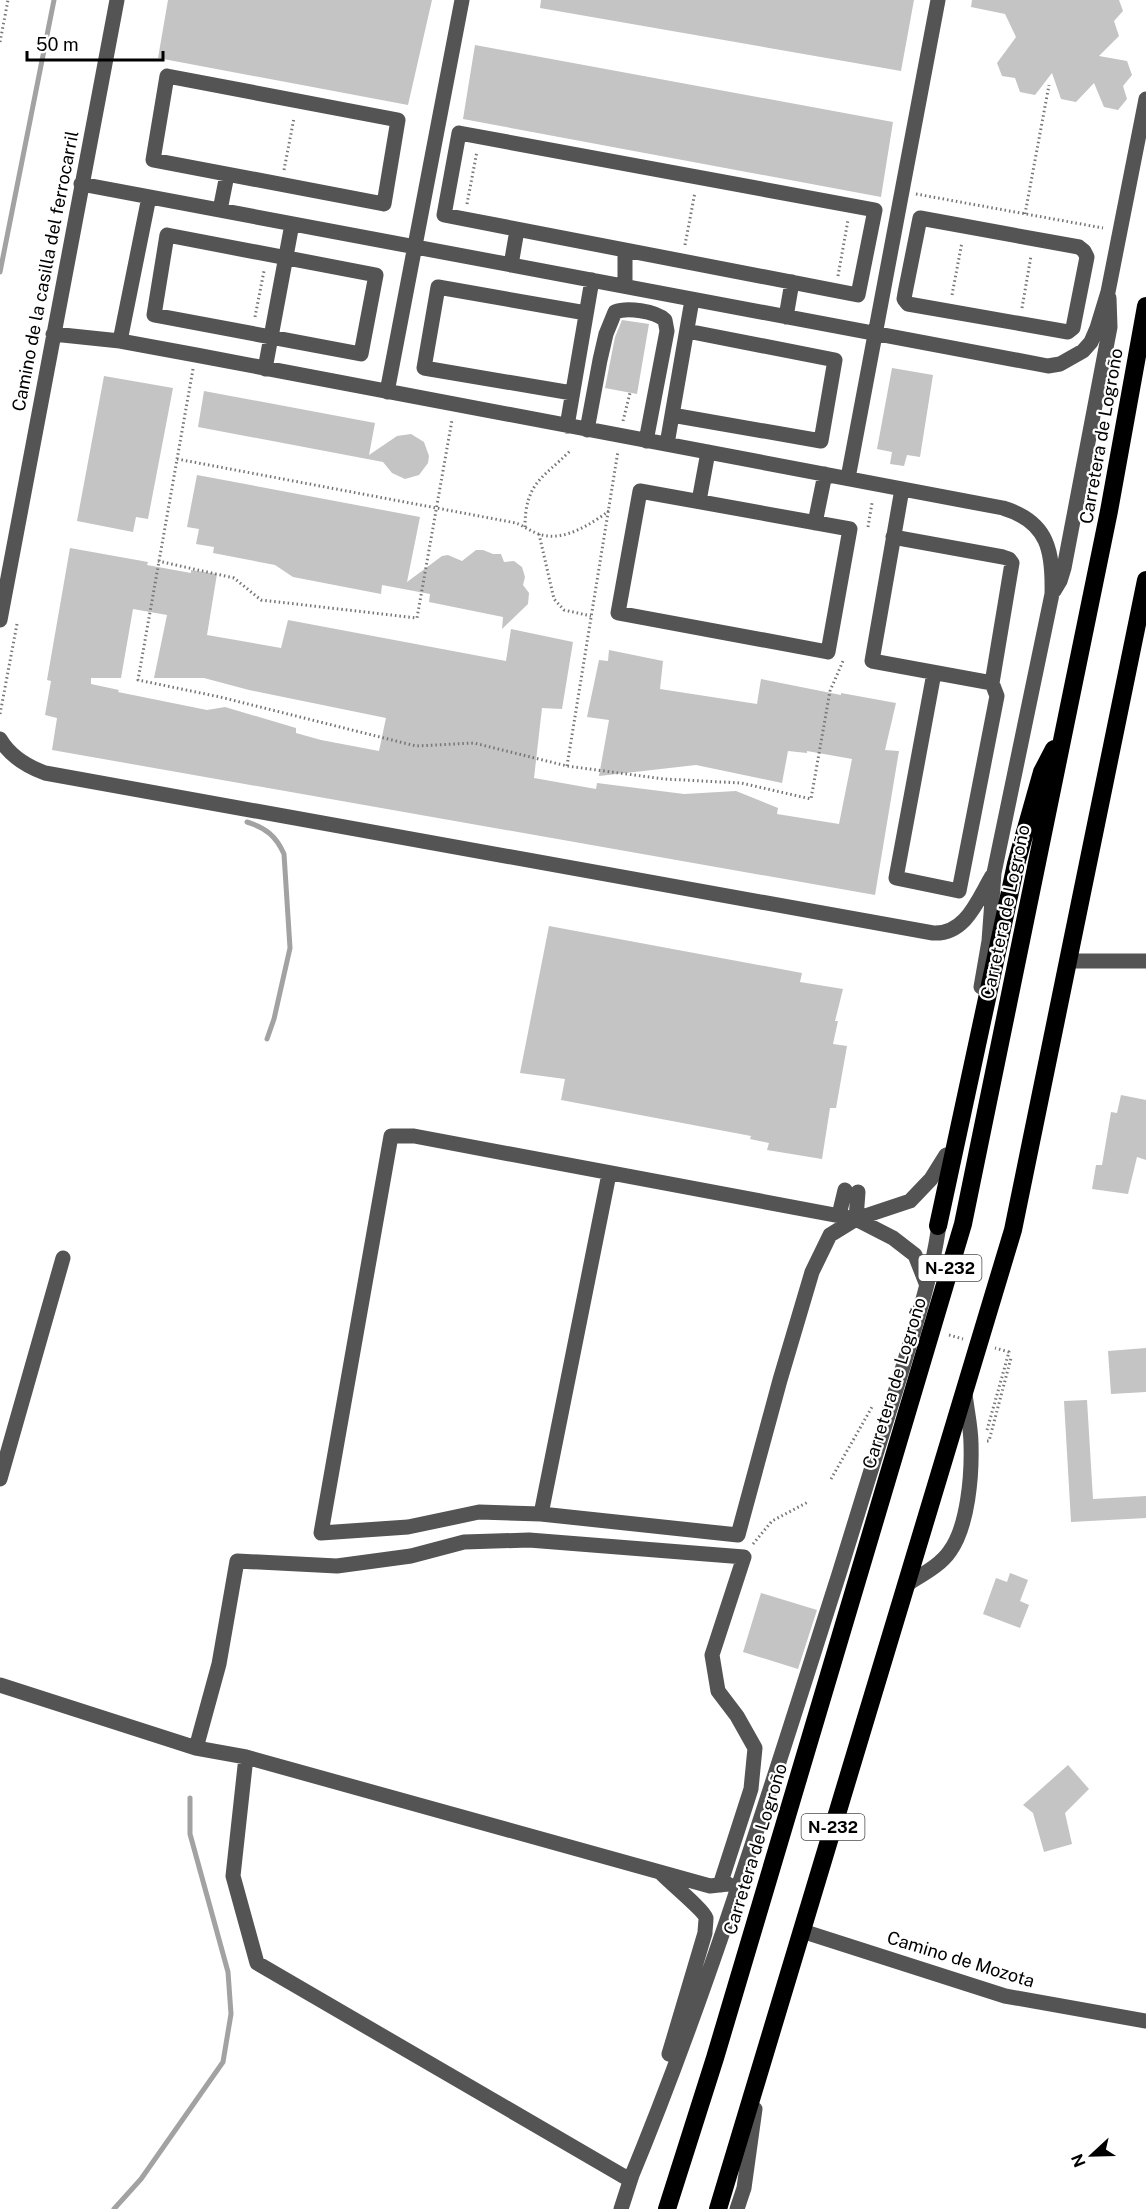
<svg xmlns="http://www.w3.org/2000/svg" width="1146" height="2209" font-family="'Public Sans',sans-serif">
<rect width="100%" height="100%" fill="#fff"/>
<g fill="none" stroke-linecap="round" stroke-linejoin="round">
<path stroke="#a2a2a2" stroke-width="5" d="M0,272l54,-272
M247,822c19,6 29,14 37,32l6,94 -16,71 -7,20
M114,2209l27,-30 82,-117 8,-48 -3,-42 -38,-138v-36"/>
</g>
<path fill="#c4c4c4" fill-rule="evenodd" d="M168,0h264l-24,105 -250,-47z
M541,0h373l-13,71 -361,-63z
M972,0h147l4,11 -9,10 5,15 -20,20 28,5 5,14 -9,11 4,13 -9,11 -14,-3 -10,-24 -18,19 -15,-3 -9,-26 -17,22 -15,-3 -5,-14 -13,-2 -5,-13 19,-26 -11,-23 -34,-7z
M475,45l418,77 -12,75 -418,-78z
M622,320l27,4 -12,70 -32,-6 10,-51z
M892,368l41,7 -13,82 -13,-2 -3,11 -14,-2 2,-12 -15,-3z
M104,376l69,12 -25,131 -12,-2 -3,15 -56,-11z
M204,391l171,32 -6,32 28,-19 14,-2 13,8 5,14 -1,7 -9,12 -14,4 -13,-6 -9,-11 -185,-35z
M197,475l223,42 -13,65 35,-26 6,-1 14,6 14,-11h7l10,4h8l3,8 10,-1 8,6 3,10 -2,8 6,8 -1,11 -26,25 1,-12 -74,-15 1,-8 -48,-9 -1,9 -88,-17 -18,-12 -62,-12 1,-6 -18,-3 3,-15 -12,-2z
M70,548l78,14 -1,3 44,8v-3l26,4 -10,61 74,13 7,-28 218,41 5,-32 62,13 -11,67 -20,-1 -8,70 62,11 1,-6 87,11 52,-3 42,17 -1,6 62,10 13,-65 -45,-8v2l-19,-2 -6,32 -86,-18 -97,11 10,-56 -22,-3 12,-57 9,1 1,-11 54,11 -3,28 97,15 4,-25 80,16v-2l55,10 -11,47 14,1 -24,144 -823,-145 5,-32 -12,-3 6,-34 -4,-1zM133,609l34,6 -13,63h50l45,12 137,28 -7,33 -58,-11 -25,-7v-5l-71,-21 -18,3 -89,-18 1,-2 -28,-6v-6h30z
M549,926l253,47 -2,9 43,7 -8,32h3l-5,23 14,2 -11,62h-6l-8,51 -55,-9 2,-7 -19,-4 1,-3 -190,-36 4,-21 -45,-6z
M1121,1095l25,5v60l-9,-3 -9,37 -36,-5 4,-24h6l9,-53 6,1z
M1146,1348v44l-35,2 -3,-43z
M1087,1400l6,99 53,-3v22l-75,4 -7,-121z
M1010,1573l18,7 -8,21 9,4 -9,23 -37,-14 13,-36 11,4z
M761,1593l56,17 -19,59 -55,-17z
M1068,1765l21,24 -24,24 7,31 -28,8 -11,-39 -10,-8z"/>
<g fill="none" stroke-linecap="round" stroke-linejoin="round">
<path stroke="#767676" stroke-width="3" stroke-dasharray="1.5 3" stroke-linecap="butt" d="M0,42l8,-42
M284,170l10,-52
M916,194l187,34
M467,204l10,-53
M1025,214l24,-129
M685,245l10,-53
M838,276l10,-56
M952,295l10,-53
M1022,308l9,-52
M255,317l9,-46
M193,369l-55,311 82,17 196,49 58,-3 93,23 97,13 77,4 70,16 19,-108 13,-30
M623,421l7,-28
M177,459l339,64c8,3 17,10 26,12 23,6 49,-11 67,-24
M525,527c0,-44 18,-49 45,-76
M868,527l4,-24
M539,534l15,65 10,11 27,6
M158,561l76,17 27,22 156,18 35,-198
M0,714l17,-90
M567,766l51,-315
M949,1335l14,4
M987,1430l22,-78 -14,-4
M987,1441h2l22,-83
M831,1479l41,-72
M753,1544l19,-23 36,-19"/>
<path stroke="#545454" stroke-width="15" d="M167,76l231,44 -14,84 -231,-44z
M459,133l416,77 -17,85 -414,-80z
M81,184l967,182 12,-2 23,-13 8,-9 6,-14 11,-36 38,-193
M220,210l7,-35
M920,218l159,29 5,4 3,6 -14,71 -5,4 -160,-28 -4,-5 1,-6z
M167,235l209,40 -15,79 -207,-39z
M625,251v35
M511,265l6,-35
M786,317l6,-35
M53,334l67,7 76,14 807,153c46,14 50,44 49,86l-58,279 -5,68 -8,46
M120,341l29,-144
M265,369l27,-145
M387,392l75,-392
M572,393l-148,-25 14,-81 148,26
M672,415l149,26 14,-81 -148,-29
M567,426l25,-146
M587,430l13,-70 6,-26 9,-22c12,-5 40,-1 50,8l2,11 -21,110
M667,444l25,-144
M848,478l90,-478
M640,491l210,38 -22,123 -210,-39z
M699,501l9,-49
M815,523l10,-49
M893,537l110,20 6,2 3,4 -20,120 -120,-22 30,-172
M1054,591l6,-10 4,-13 46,-241 -1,-29
M0,620l117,-620
M934,673l-38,205 63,13 38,-195 -5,-13
M0,739c10,17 26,27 45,34l888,160c33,2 45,-34 59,-57
M1068,961h78
M609,1174l-68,340 197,21 42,-155 32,-108 18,-37 26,-16 54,-18 21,-22 15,-24
M839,1215l6,-25
M856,1219l2,-27
M0,1479l63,-221
M541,1514l-62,-2 -71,15 -87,6 70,-397h23l442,83 37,19 22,17 11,28
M906,1585c15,-10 34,-19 44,-34 18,-25 22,-76 21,-107 0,-16 -4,-33 -6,-50
M0,1685l196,63 50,9 464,129 18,-2
M196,1748l23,-84 18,-103 100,5 74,-10 53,-14 65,-2 215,17 -32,98 6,36 19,25 18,32 -4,41 -31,96
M246,1757l-13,119 24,87 373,217
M660,1872c8,9 44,38 46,46 0,5 -1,11 -1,15l-36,121
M802,1931l203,65 141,25
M630,2180c82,-198 144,-403 209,-606 21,-68 42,-136 63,-204 15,-50 32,-101 38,-153
M621,2209l12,-37
M737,2209l7,-21 11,-79"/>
<path stroke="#000" stroke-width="18" d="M938,1226l78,-362 26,-92 12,-23
M667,2209l48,-151 248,-834 146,-713 37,-205
M718,2209l295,-979 133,-650"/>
</g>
<g text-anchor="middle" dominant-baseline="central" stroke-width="4.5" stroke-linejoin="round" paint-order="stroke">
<g fill="#fff" stroke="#4c4c4c" stroke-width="1.5">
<rect x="918.5" y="1255" width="63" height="26" rx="4.5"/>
<rect x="801.5" y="1814" width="63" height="26" rx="4.5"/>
</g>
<g font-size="16" font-weight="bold" fill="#000">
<text x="950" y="1268">N-232</text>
<text x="833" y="1827">N-232</text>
</g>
<g font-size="18" fill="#000" stroke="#fff">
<text transform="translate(45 271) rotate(-79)">Camino de la casilla del ferrocarril</text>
<text transform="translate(1101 436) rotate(-80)">Carretera de Logroño</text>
<text transform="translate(1005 912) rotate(-78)">Carretera de Logroño</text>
<text transform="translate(894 1383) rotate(-73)">Carretera de Logroño</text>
<text transform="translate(755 1849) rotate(-73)">Carretera de Logroño</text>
<text transform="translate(961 1959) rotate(17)">Camino de Mozota</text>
</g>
</g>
<g transform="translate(1092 2155) rotate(248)" stroke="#ffffff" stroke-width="4.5" paint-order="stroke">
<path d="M0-4.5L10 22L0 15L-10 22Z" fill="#000000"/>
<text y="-9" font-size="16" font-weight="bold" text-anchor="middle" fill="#000000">N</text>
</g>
<path d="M27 51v9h136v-9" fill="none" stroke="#000000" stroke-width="3"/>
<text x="36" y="51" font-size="18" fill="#000000" stroke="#ffffff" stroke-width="4.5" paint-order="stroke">50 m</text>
</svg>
